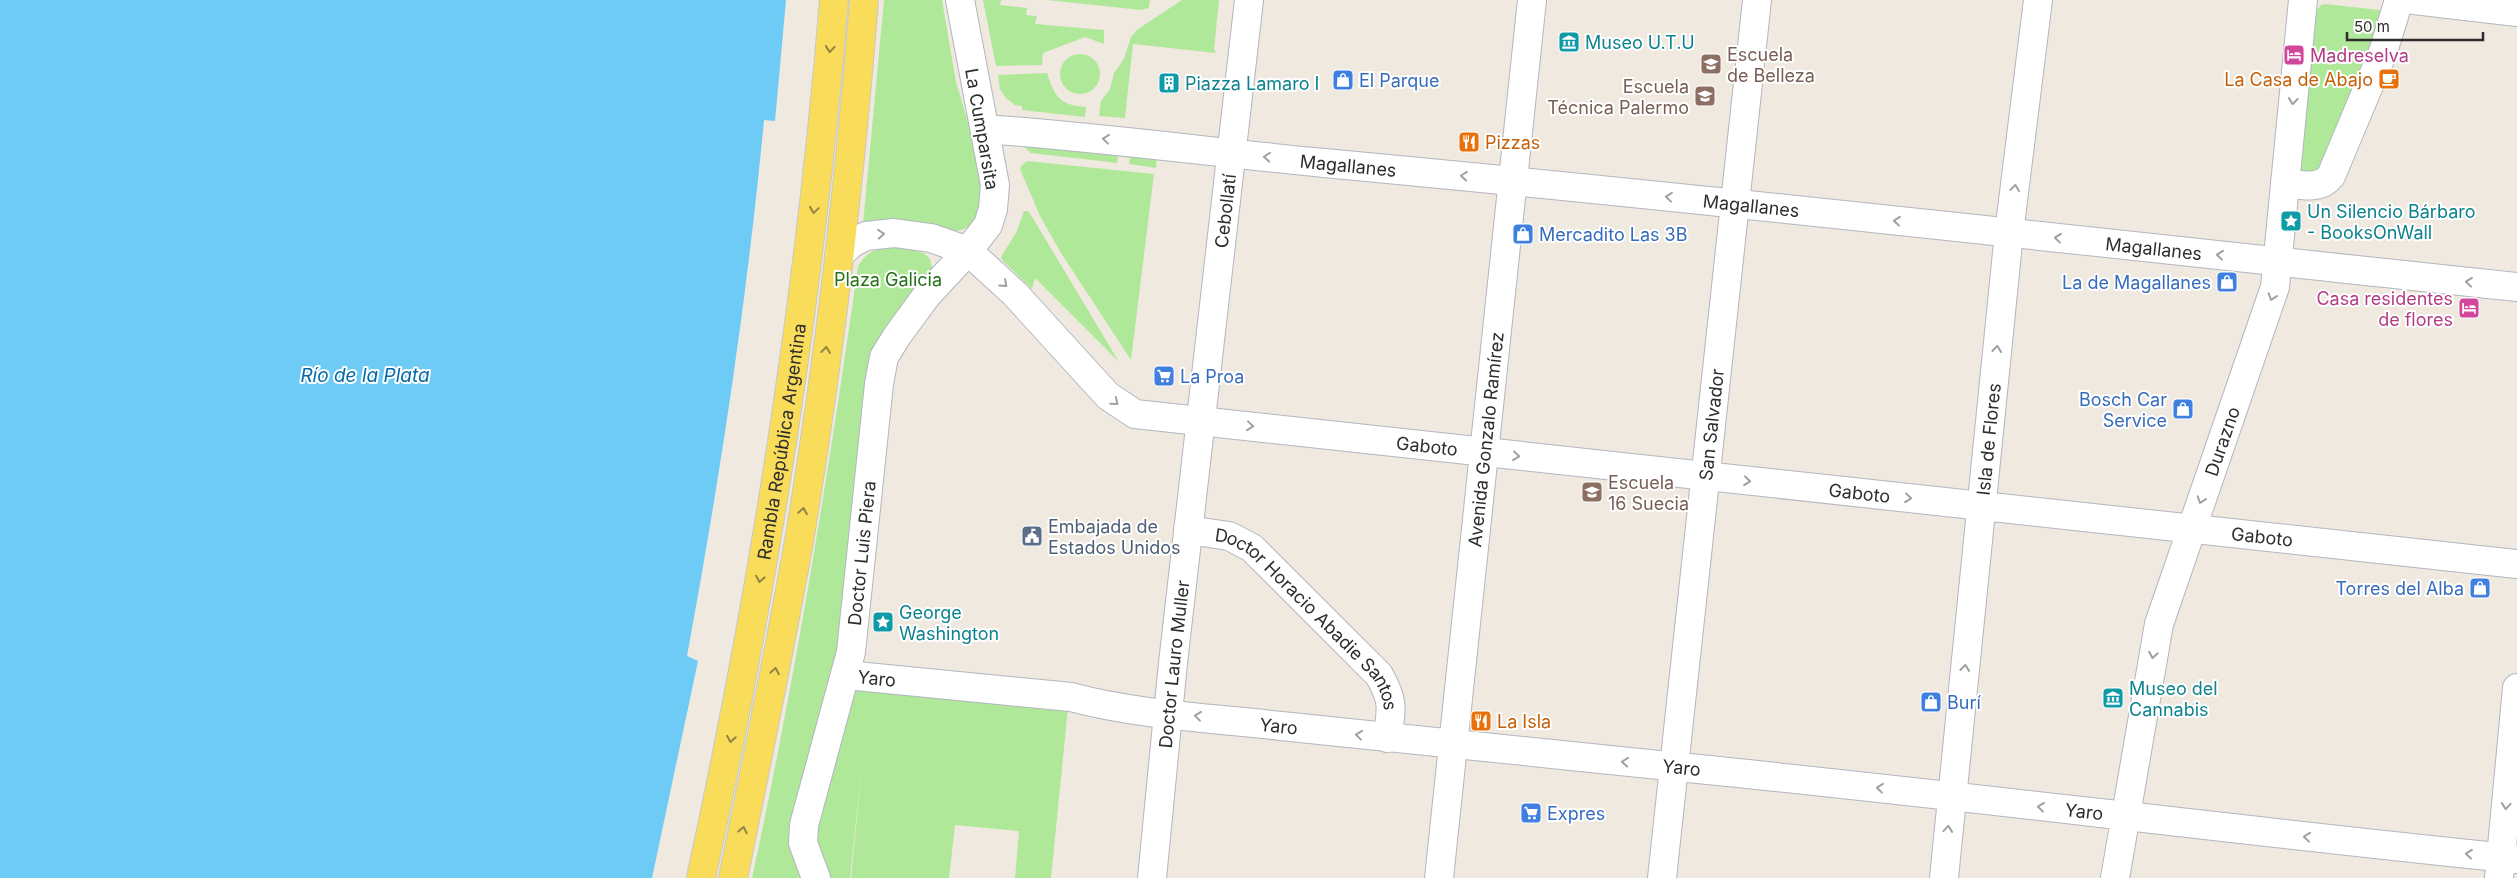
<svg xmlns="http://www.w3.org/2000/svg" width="2517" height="878" font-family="Inter,sans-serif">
<rect width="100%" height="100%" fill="#efe9df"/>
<path fill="#b0e899" d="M884,0h58l14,82 29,97 1,30c-9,10 -16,20 -30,22l-44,-8 -49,1z
M983,0h18l-1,5 27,3 -1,7 11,1 -2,8 69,6v14l-19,-7 -42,16 -1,12 -46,1z
M1047,0h103l-1,8 -8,2z
M1182,0h37l-5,49 2,4 -83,-9 -8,74 -26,-2 2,-15 9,-12 4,-16 10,-14 7,-22 7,-8z
M2325,4l54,6 6,4 -65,162 -21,-5 17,-160 5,-6z
M1060 74a20 20 0 1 1 40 0a20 20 0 1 1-40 0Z
M1047,73c8,24 12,32 39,34l-1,10 -63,-7v-4l-7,-1 -9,-7 -6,-9 -2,-14z
M1023,146l134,9 -1,13 -27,-4 1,-6 -12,-2 -1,7 -86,-10z
M1027,161l127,13 -23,186 -70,-107 -21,-37 -20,-47 1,-3z
M1024,211h4l3,4 88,147 -84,-84 -3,11 -29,-28 -2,-4 16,-26z
M898,247l26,6 6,6 2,9 -1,7 -40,53 -87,550h-52c44,-203 77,-407 106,-612 10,-17 22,-18 40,-19z
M852,686l216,22 -17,170h-36l4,-47 -64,-6 -6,53h-98l13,-133 -14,133h-29l-11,-31z"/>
<path fill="#6dcbf6" d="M0,0h786l-11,121 -11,-1c-17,180 -44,358 -77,536l11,5 -46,217h-652z"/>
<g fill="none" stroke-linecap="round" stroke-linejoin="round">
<g stroke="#b3b5c1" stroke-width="30">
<g id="minor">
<path d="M2414,0l103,12"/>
<path id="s1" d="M985,129c113,8 225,23 339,34 398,37 795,82 1193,124"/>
<path d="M2285,183c16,2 35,7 46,-7l52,-124 16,-52"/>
<path id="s2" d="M839,255l13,-12 14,-7 28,-3 37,5 37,13 47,43 93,102 27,18 1382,150"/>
<path id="s3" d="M1188,530l41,6 23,12 127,127c15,26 13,34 8,63"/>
<path id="s4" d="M846,675l225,22c67,18 140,21 210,29 126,14 252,27 378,39 286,28 572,65 858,94"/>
<path id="s5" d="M816,878l-13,-35 1,-18 47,-173 28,-268 5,-27 13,-21 30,-41 41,-44 20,-26 5,-16 2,-24 -35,-185"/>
<path id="s6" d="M1152,878l21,-215 76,-663"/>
<path id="s7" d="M1439,878l93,-878"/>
<path id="s8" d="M1662,878l95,-878"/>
<path id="s9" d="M1944,878l65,-645 29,-233"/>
<path id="s10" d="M2115,878l44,-254 116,-337 28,-287"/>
<path d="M2499,878l18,-190"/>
</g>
</g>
<g stroke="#c8c8c8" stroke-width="30">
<g id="major">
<path id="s11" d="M701,878c63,-289 109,-583 133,-878"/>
<path d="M733,878c23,-112 46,-225 66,-337 30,-179 51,-360 65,-541"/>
</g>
</g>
<use href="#minor" stroke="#fff" stroke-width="28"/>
<use href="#major" stroke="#f9dc5a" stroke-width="28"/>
</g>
<defs><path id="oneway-chevron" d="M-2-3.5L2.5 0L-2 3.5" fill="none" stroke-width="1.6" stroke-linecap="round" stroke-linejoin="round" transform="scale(1.25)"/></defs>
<g stroke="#938444">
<use href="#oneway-chevron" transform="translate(830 49) rotate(95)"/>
<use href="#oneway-chevron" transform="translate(814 210) rotate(98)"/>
<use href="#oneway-chevron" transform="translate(826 350) rotate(-83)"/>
<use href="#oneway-chevron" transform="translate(803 511) rotate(-81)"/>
<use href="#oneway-chevron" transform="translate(760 579) rotate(100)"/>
<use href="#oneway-chevron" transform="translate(775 671) rotate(-80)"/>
<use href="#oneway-chevron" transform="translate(731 739) rotate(100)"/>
<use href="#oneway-chevron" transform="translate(743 830) rotate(-78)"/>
</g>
<g stroke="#a0a0a0">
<use href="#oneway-chevron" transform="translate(2293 101) rotate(96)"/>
<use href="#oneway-chevron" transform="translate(1106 139) rotate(-173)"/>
<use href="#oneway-chevron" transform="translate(1267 157) rotate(-175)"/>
<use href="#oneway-chevron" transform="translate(1464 176) rotate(-175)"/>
<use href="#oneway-chevron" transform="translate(2015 188) rotate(-83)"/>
<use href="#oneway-chevron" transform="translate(1669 197) rotate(-174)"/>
<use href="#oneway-chevron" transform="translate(1897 221) rotate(-174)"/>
<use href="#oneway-chevron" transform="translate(881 234) rotate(-5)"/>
<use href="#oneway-chevron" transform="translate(2058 238) rotate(-174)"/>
<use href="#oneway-chevron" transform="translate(2220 255) rotate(-174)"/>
<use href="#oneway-chevron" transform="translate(2469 282) rotate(-174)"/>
<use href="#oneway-chevron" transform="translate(1004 284) rotate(42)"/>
<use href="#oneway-chevron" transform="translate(2272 297) rotate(109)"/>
<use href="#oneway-chevron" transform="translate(1997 349) rotate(-84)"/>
<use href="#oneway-chevron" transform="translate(1115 402) rotate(39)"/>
<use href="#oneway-chevron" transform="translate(1250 426) rotate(6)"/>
<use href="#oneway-chevron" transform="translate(1516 456) rotate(6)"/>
<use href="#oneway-chevron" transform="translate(1747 481) rotate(6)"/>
<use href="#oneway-chevron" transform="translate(1908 498) rotate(6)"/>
<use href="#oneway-chevron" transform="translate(2201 500) rotate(109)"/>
<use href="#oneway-chevron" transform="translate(2153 655) rotate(100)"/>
<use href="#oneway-chevron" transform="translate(1965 668) rotate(-84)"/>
<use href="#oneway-chevron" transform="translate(1198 716) rotate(-173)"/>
<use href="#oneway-chevron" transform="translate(1359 735) rotate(-173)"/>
<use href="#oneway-chevron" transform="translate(1625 762) rotate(-175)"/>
<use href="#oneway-chevron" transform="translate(1880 788) rotate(-174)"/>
<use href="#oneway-chevron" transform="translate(2506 806) rotate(95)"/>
<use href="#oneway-chevron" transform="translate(2041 807) rotate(-173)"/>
<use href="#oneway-chevron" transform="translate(1948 829) rotate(-85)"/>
<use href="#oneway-chevron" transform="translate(2307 837) rotate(-174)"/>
<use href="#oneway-chevron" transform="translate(2469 854) rotate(-174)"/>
</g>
<defs>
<g id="museum-square" transform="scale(1.125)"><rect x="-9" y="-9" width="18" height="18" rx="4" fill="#0f9aa8" stroke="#fff"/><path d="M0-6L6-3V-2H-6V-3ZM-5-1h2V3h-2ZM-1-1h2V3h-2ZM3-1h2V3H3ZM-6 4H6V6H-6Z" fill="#fff"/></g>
<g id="hotel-square" transform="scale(1.125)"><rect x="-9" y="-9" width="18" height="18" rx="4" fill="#d1479c" stroke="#fff"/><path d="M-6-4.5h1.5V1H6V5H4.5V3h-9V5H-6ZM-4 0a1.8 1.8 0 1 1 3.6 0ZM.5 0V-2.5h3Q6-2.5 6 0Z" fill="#fff"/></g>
<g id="school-square" transform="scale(1.125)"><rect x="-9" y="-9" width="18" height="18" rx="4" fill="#8d6e63" stroke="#fff"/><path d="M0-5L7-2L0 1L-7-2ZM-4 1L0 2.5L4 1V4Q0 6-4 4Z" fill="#fff"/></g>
<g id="cafe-square" transform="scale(1.125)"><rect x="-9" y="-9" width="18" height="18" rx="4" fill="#e8710a" stroke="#fff"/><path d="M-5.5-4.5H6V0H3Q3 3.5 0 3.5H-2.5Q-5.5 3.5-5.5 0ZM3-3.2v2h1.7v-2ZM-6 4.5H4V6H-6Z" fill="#fff"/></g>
<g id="shop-square" transform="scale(1.125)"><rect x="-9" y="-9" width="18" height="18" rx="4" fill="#3f7fe0" stroke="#fff"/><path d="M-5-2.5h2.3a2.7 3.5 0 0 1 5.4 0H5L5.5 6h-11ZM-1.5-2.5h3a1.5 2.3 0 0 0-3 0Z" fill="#fff"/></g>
<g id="building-square" transform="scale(1.125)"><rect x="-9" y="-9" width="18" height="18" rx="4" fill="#0f9aa8" stroke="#fff"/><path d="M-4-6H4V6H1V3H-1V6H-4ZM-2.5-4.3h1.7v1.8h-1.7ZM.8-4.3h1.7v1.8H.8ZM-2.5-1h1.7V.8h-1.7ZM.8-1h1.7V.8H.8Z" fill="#fff"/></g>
<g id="restaurant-square" transform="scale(1.125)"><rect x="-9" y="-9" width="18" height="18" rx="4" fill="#e8710a" stroke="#fff"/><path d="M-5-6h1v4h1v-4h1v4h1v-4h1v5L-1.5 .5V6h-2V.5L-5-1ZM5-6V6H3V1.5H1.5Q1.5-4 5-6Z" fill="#fff"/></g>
<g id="sight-square" transform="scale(1.125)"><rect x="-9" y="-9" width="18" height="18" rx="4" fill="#0f9aa8" stroke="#fff"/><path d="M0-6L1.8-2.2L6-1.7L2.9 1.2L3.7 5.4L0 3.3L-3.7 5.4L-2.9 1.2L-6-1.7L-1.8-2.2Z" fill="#fff"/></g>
<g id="supermarket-square" transform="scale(1.125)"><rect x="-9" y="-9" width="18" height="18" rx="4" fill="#3f7fe0" stroke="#fff"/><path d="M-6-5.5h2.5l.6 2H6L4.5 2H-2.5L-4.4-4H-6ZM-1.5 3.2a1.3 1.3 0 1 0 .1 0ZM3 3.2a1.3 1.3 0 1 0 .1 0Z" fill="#fff"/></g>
<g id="civic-square" transform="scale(1.125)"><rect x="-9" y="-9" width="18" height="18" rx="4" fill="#5c6f8a" stroke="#fff"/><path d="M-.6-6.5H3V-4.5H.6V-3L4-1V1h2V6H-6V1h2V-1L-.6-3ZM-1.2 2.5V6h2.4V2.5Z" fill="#fff"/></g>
</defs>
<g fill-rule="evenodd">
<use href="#museum-square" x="1569" y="42"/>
<use href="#hotel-square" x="2294" y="55"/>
<use href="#school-square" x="1711" y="64"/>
<use href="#cafe-square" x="2389" y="79"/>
<use href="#shop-square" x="1343" y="80"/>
<use href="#building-square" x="1169" y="83"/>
<use href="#school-square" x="1705" y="96"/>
<use href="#restaurant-square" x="1469" y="142"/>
<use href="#sight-square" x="2291" y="221"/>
<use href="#shop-square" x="1523" y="234"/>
<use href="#shop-square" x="2227" y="282"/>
<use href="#hotel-square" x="2469" y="308"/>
<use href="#supermarket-square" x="1164" y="376"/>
<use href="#shop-square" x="2183" y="409"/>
<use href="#school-square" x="1592" y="492"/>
<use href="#civic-square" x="1032" y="536"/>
<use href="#shop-square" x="2480" y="588"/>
<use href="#sight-square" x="883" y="622"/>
<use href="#museum-square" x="2113" y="698"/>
<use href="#shop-square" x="1931" y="702"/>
<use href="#restaurant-square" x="1481" y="721"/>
<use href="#supermarket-square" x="1531" y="813"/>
</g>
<g text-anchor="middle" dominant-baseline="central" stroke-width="4" stroke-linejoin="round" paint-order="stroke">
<g font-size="18" fill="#0d838f" stroke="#fff" text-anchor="start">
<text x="1585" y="42">Museo U.T.U</text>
<text x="1185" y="83">Piazza Lamaro I</text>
<text x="2307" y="211">Un Silencio Bárbaro<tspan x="2307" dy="21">- BooksOnWall</tspan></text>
<text x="899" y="612">George<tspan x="899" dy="21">Washington</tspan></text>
<text x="2129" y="688">Museo del<tspan x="2129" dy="21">Cannabis</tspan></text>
</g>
<g font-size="18" fill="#785e54" stroke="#fff" text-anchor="start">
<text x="1727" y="54">Escuela<tspan x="1727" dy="21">de Belleza</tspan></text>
<text x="1689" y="86" text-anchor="end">Escuela<tspan x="1689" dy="21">Técnica Palermo</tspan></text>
<text x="1608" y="482">Escuela<tspan x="1608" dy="21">16 Suecia</tspan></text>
</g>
<g font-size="18" fill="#b23c85" stroke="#fff" text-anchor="start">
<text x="2310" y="55">Madreselva</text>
<text x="2453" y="298" text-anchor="end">Casa residentes<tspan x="2453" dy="21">de flores</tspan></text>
</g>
<g font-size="18" fill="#c56008" stroke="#fff" text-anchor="start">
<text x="2373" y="79" text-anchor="end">La Casa de Abajo</text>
<text x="1485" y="142">Pizzas</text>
<text x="1497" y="721">La Isla</text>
</g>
<g font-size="18" fill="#366cbe" stroke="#fff" text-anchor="start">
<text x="1359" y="80">El Parque</text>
<text x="1539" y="234">Mercadito Las 3B</text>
<text x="2211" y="282" text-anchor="end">La de Magallanes</text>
<text x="1180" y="376">La Proa</text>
<text x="2167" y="399" text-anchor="end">Bosch Car<tspan x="2167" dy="21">Service</tspan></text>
<text x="2464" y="588" text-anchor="end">Torres del Alba</text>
<text x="1947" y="702">Burí</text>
<text x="1547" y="813">Expres</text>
</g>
<g font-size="18" fill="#2d2d2d" stroke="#fff">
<text transform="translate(982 129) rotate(80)">La Cumparsita</text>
<text stroke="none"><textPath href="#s1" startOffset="365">Magallanes</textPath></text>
<text stroke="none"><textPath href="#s1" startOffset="770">Magallanes</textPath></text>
<text stroke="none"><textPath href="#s6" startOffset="671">Cebollatí</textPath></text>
<text stroke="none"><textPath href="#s1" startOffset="1175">Magallanes</textPath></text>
<text stroke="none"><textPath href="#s8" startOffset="456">San Salvador</textPath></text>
<text stroke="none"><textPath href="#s7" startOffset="441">Avenida Gonzalo Ramírez</textPath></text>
<text stroke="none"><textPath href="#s9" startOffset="441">Isla de Flores</textPath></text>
<text stroke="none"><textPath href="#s11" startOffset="444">Rambla República Argentina</textPath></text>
<text stroke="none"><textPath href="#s10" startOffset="451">Durazno</textPath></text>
<text stroke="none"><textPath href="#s2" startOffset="666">Gaboto</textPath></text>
<text stroke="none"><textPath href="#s2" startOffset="1101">Gaboto</textPath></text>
<text stroke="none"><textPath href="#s2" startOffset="1506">Gaboto</textPath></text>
<text stroke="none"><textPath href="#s5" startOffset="334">Doctor Luis Piera</textPath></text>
<text stroke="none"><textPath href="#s3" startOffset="156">Doctor Horacio Abadie Santos</textPath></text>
<text stroke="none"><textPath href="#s6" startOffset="215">Doctor Lauro Muller</textPath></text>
<text stroke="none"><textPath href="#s4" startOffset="31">Yaro</textPath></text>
<text stroke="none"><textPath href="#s4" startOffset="436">Yaro</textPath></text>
<text stroke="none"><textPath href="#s4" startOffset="841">Yaro</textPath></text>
<text stroke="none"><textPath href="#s4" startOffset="1246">Yaro</textPath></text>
</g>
<g font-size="18" fill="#257117" stroke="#fff">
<text x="888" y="279">Plaza Galicia</text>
</g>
<g font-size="18" fill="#4e5e75" stroke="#fff" text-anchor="start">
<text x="1048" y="526">Embajada de<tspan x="1048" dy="21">Estados Unidos</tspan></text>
</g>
<g font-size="19" font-style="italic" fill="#0569a9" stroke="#fff">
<text x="365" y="375">Río de la Plata</text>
</g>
</g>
<path d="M2347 32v8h136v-8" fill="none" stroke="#2d2d2d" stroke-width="2.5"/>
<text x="2354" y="32" font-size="15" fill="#2d2d2d" stroke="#ffffff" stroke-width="4" paint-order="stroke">50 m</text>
</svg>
